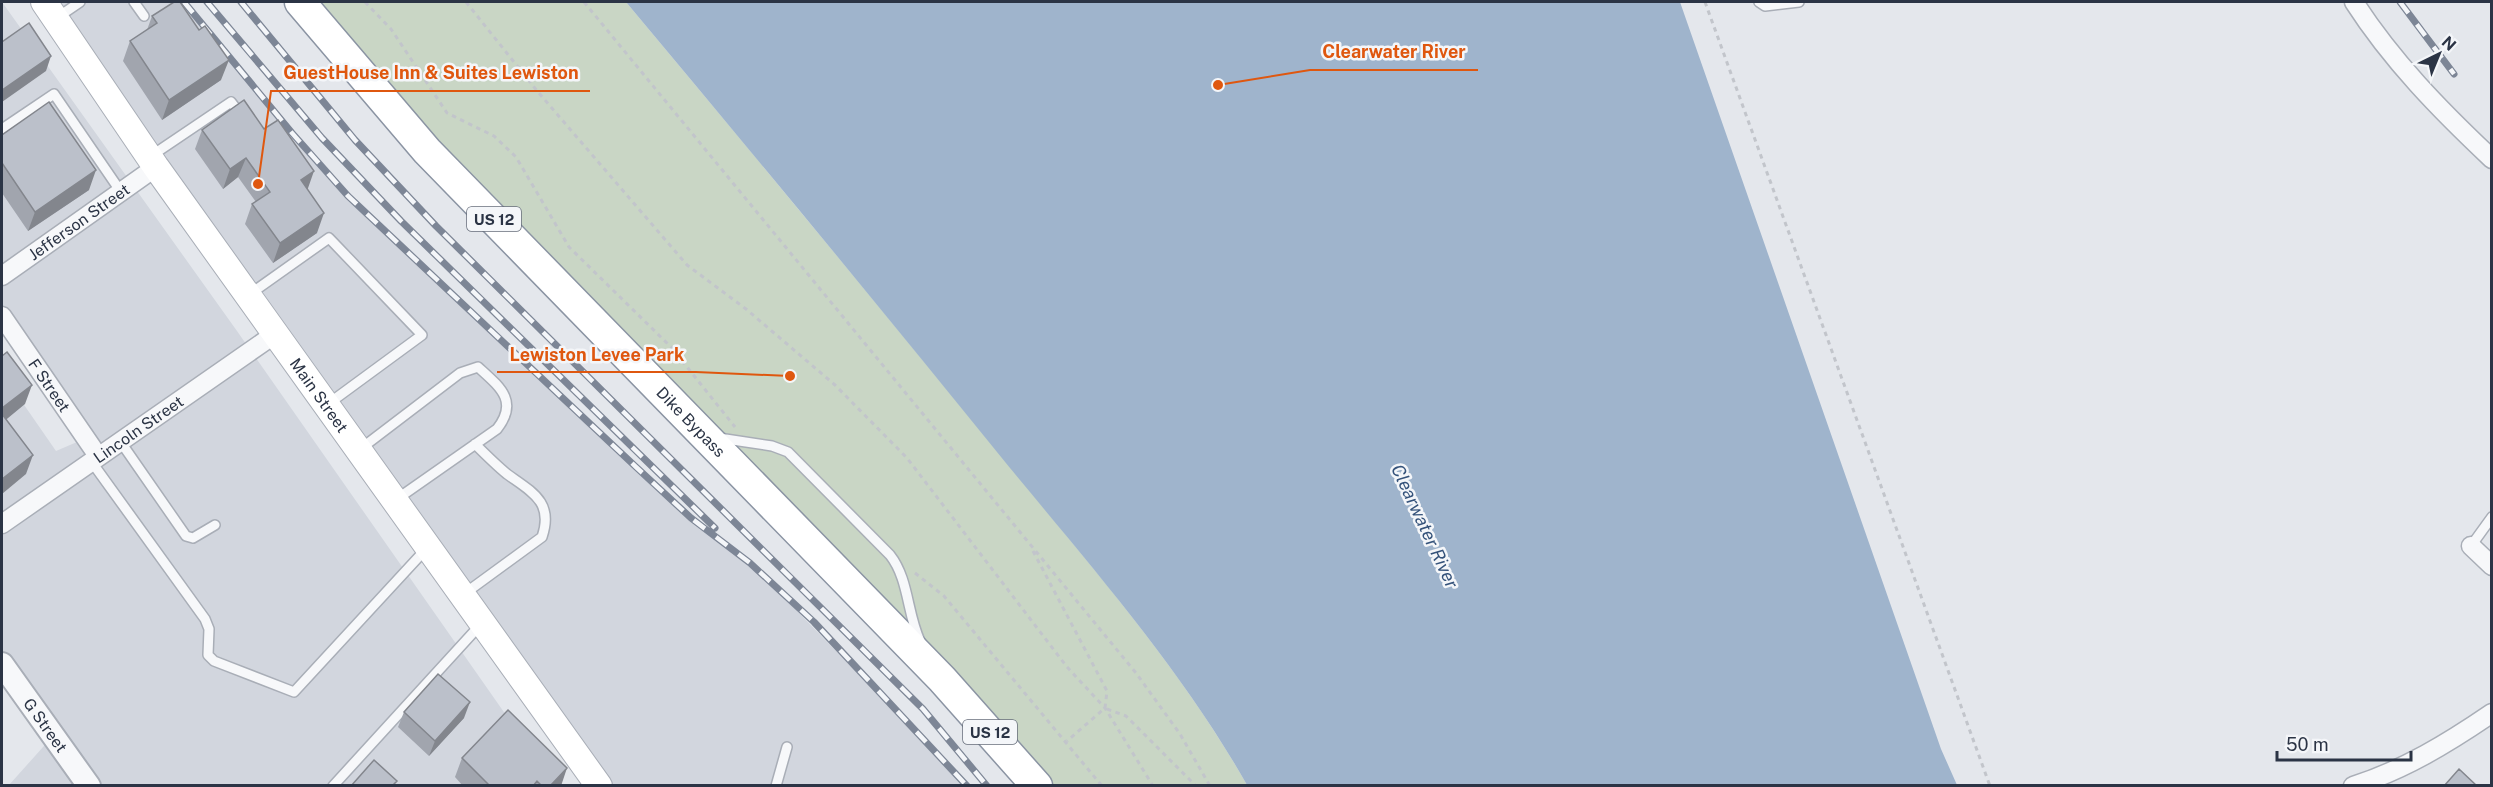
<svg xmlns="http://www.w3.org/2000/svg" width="2493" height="787" font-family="'Public Sans',sans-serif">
<rect width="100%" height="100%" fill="#e4e7ec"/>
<path fill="#d2d6de" d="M2,2l235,329 318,454h-546l43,-48 -50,-71v-293l54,78 35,-15 -89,-132z
M45,2h143l61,80 99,114 288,271 114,96 217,222h-368z"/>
<path fill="#c9d6c5" d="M300,2h326c129,154 257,309 384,465 84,103 172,203 237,318h-210z"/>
<path fill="#9fb4cc" d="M626,2h1054l261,747 16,36h-710c-65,-115 -153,-215 -237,-317 -127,-157 -255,-312 -384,-466z"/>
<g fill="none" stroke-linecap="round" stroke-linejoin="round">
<g stroke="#a9aeb7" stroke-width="12">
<path id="service" d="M134,2l10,14
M1759,2l6,4 34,-4
M58,17l22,-15
M2,129l52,-35 67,98
M151,156l80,-54 10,13
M250,294l79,-56 93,97 -94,69
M719,438l53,8 16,6 102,103c19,24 17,59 30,86
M120,441l66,95 7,2 22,-13
M359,450l101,-77 18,-6c22,20 41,34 19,62l-100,70
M91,461l114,158 4,10 -1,26 6,6 80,31 132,-143
M2471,546l21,-29
M464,594l78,-57c12,-35 -10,-45 -35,-63 -11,-9 -22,-20 -32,-30
M333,786l148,-162
M776,786l11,-39"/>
</g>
<g stroke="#a9aeb7" stroke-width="21">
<g id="minor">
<path d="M2354,2c38,59 86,108 138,157"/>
<path id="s1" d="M2,276l154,-109"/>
<path id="s2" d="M2,316l96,140"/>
<path id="s3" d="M2,524l273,-190"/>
<path d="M2471,546l21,20"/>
<path d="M2353,786c51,-16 95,-43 139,-73"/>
</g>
</g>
<g stroke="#a9aeb7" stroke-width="26">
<g id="tertiary">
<path id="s4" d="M2,664l87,122"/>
</g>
</g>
<g stroke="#a9aeb7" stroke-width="28">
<g id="secondary">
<path id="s5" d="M44,2l112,165 443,619"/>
</g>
</g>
<g stroke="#8b94a3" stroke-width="33">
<g id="trunk">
<path id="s6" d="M300,2l127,149 515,528 95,107"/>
</g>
</g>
<path stroke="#c2c5cb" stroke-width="3" stroke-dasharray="4.5 4.5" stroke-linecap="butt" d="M365,2l26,27 56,84 47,23 22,21 53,90 102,100 64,80
M466,2l72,90 149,173 59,44 89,76 72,73 160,209 38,41 48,78
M584,2l552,671 44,61 30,52
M1705,2l285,784
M1033,551l74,140 -2,17 -38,33
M915,573l29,23 158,190
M1107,709l19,7 70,70"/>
<use href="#service" stroke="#f7f8fa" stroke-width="9"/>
<use href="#minor" stroke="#f7f8fa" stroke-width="18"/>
<use href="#tertiary" stroke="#f7f8fa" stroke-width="22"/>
<use href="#secondary" stroke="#fff" stroke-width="26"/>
<use href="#trunk" stroke="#fff" stroke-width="30"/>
<g stroke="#7d8696" stroke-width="7">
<path id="rail" d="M184,2l108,131 56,63 288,271 55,51 59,45 64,59 153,164
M207,2l115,136 79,83 314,307
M241,2l114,138 81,86 487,483 64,77
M2400,2l54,72"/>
</g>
<use href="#rail" stroke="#f4f6f9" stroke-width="4.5" stroke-dasharray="14" stroke-linecap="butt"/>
</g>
<path fill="#a1a5ae" d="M152,16l69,64 -59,40 -39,-59 7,-20 17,-11z
M202,130l105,59 10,44 -44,30 -28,-39 7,-20 4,-2 -18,-25 -15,12 -28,-40z
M2,135l87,55 -61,41 -26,-38z
M404,712l60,6 -35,38 -31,-29z
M462,758l99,28h-98l-8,-9z"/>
<path fill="#83868d" d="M51,56l-5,15 -44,31v-12z
M229,60l-8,20 -59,40 7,-20z
M246,158l-8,19 -15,12 7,-20z
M96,170l-7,20 -61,41 7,-19z
M314,171l-7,20 -6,-11z
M324,213l-7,20 -44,30 7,-20z
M32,385l-7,19 -23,19v-15z
M33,455l-7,19 -24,20v-15z
M470,702l-6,16 -35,38 6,-15z
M567,768l-6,18h-11z"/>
<path fill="#bbc0ca" stroke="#83868d" stroke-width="1.5" d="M174,2h6l19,28 6,-4 24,34 -60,40 -39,-59 27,-18 -5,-7z
M29,23l22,33 -49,34v-48z
M244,100l20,29 14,-9 36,51 -13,9 23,33 -44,30 -28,-39 18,-12 -24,-34 -16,11 -28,-39z
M49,102l47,68 -61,42 -33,-49v-28z
M7,352l25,33 -30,23v-52z
M2,414l31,41 -31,24z
M438,674l32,28 -35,39 -31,-29z
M508,710l59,58 -17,18h-8l-5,-5 -4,5h-43l-28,-28z
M374,760l23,21 -5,5h-41z
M2459,769l18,17h-33z"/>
<g text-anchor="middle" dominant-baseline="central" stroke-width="5" stroke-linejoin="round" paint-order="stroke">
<g fill="#f4f6f9" stroke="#676e7b" stroke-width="1.5">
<rect x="467" y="207" width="54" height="24" rx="4.5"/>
<rect x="963" y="720" width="54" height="24" rx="4.5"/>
</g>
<g font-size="15" font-weight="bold" fill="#2b3445">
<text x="494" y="219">US 12</text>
<text x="990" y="732">US 12</text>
</g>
<g font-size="16" fill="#2b3445" stroke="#f4f6f9">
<text stroke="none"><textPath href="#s1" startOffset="94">Jefferson Street</textPath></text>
<text stroke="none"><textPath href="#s2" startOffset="84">F Street</textPath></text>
<text stroke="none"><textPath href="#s5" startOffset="480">Main Street</textPath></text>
<text stroke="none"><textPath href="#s6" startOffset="574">Dike Bypass</textPath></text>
<text stroke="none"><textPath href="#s3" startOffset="166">Lincoln Street</textPath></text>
<text stroke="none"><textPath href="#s4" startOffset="75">G Street</textPath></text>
</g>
<g font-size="18" font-style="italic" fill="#34527a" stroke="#f4f6f9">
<text transform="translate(1425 526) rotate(65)">Clearwater River</text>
</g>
</g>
<path fill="none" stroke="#df570f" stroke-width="2" d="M1218 85L1310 70H1478M258 184L271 91H590M790 376L696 372H497"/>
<g fill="#df570f" stroke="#f4f6f9" stroke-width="2">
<circle cx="1218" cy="85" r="6"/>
<circle cx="258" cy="184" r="6"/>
<circle cx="790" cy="376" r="6"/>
</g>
<g font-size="18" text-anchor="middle" font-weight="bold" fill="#df570f" stroke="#f4f6f9" stroke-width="5" stroke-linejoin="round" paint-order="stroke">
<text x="1394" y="58">Clearwater River</text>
<text x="431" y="79">GuestHouse Inn &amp; Suites Lewiston</text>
<text x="597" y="361">Lewiston Levee Park</text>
</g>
<rect width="2493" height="787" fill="none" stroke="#2b3445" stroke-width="6"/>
<g transform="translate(2439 54) rotate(43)" stroke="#f4f6f9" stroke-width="4.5" paint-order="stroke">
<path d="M0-4.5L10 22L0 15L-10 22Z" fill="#2b3445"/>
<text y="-9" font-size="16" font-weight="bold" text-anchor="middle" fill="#2b3445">N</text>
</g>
<path d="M2277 751v9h134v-9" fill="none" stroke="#2b3445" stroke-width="3"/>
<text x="2286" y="751" font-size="18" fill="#2b3445" stroke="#f4f6f9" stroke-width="4.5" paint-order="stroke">50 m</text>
</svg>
